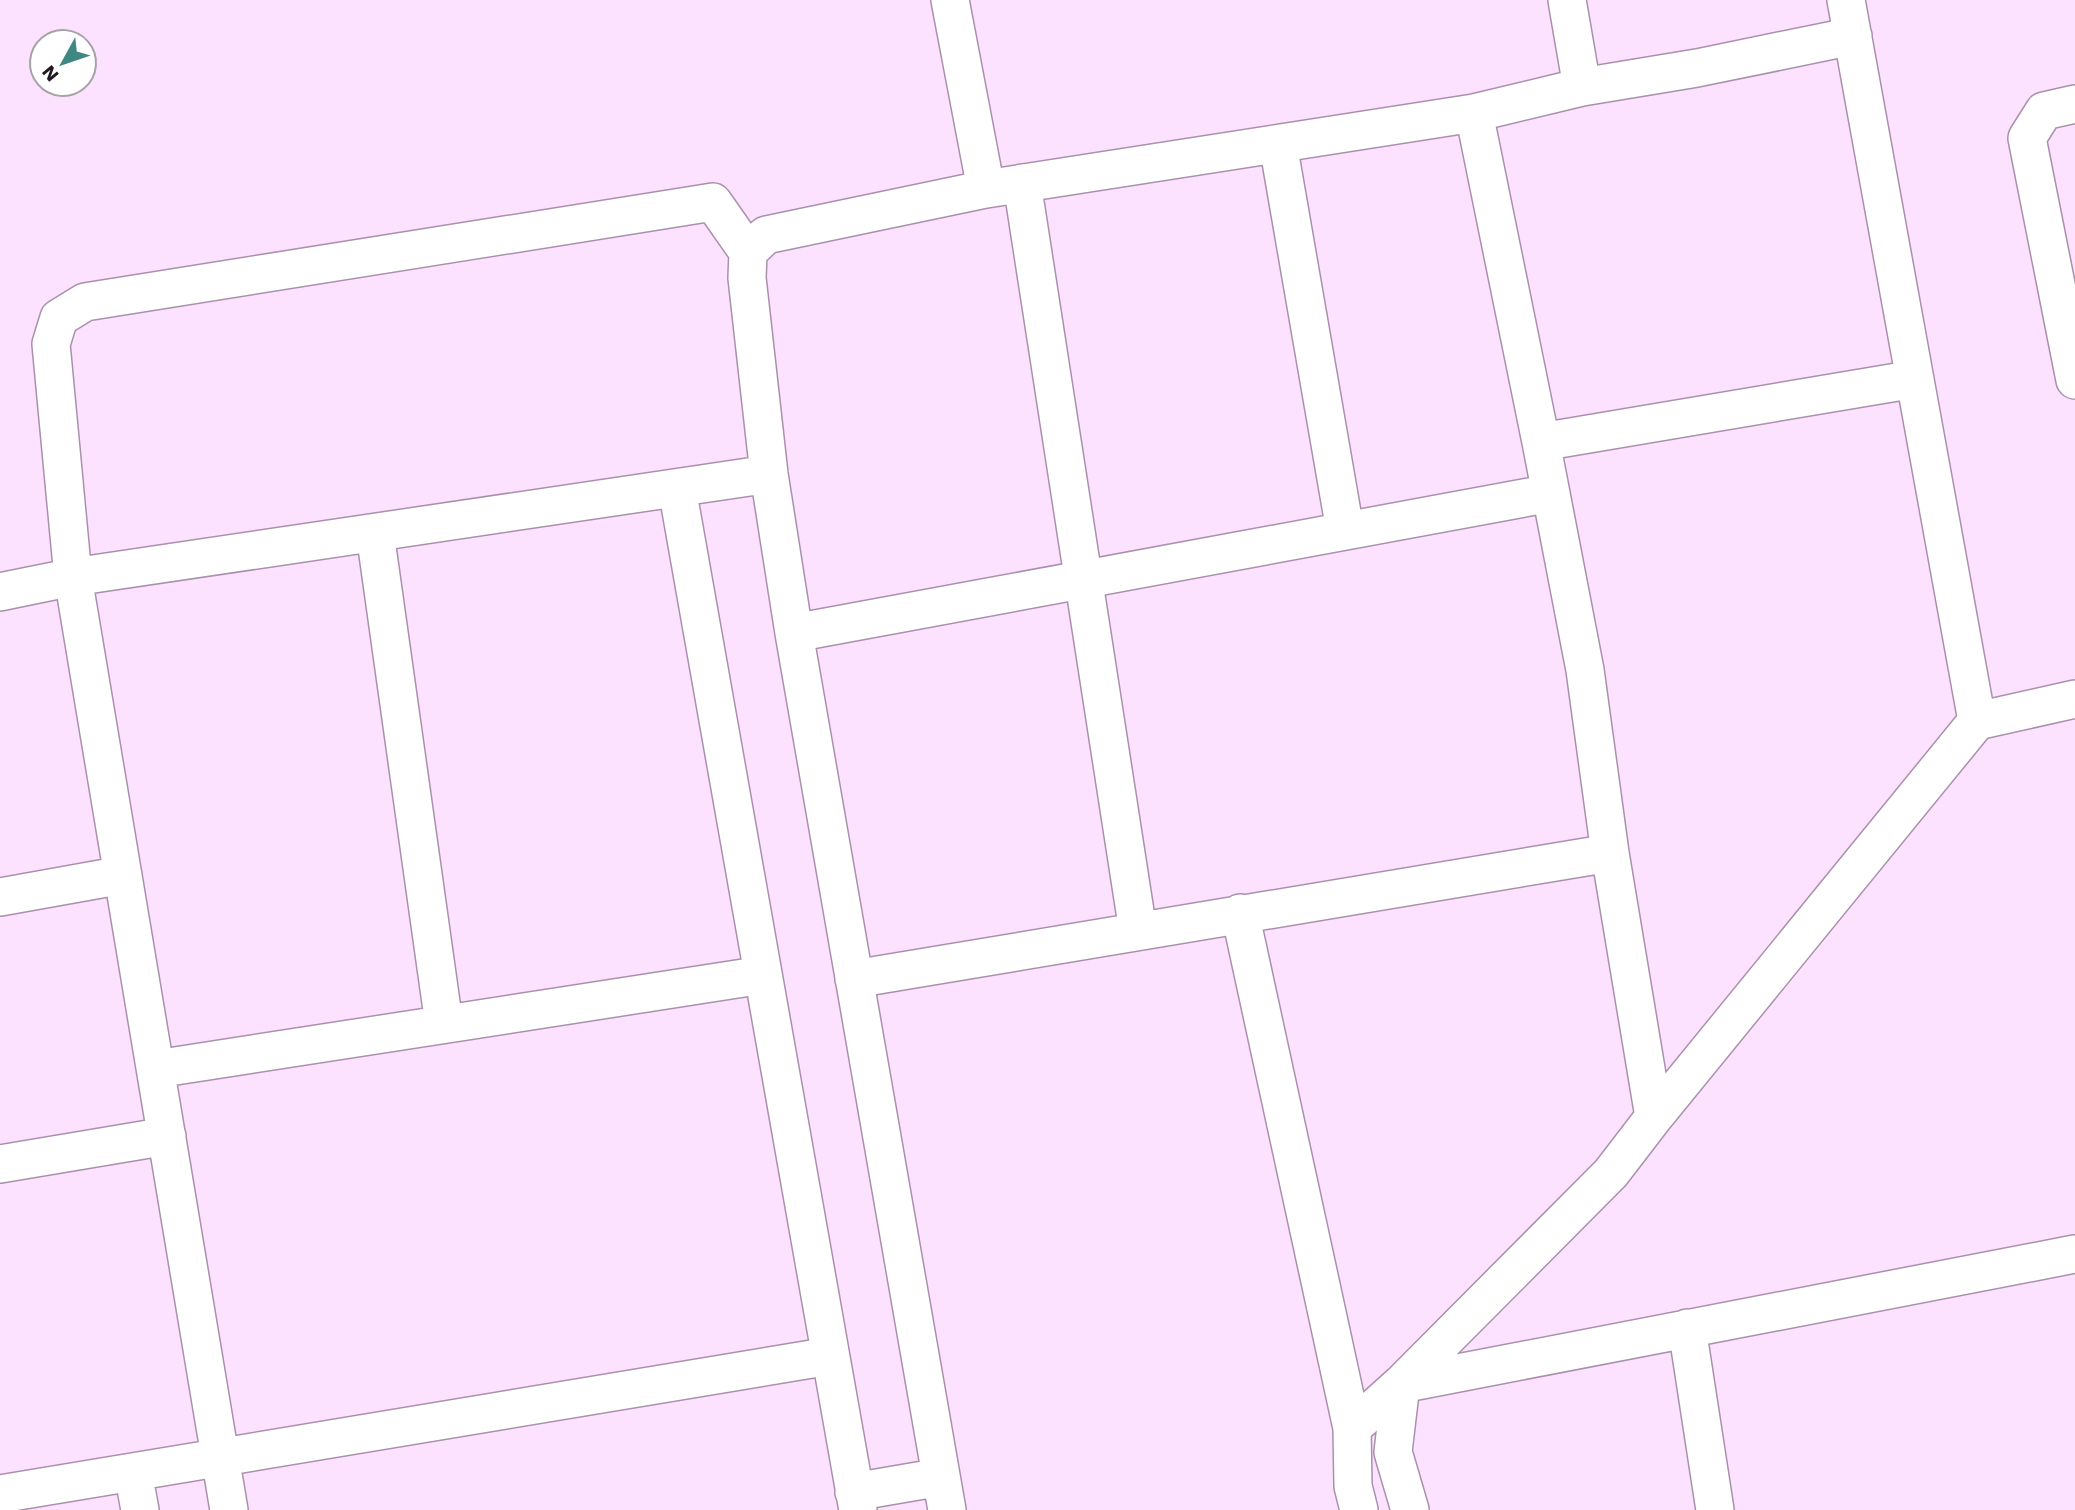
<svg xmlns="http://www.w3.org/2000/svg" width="2075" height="1510" font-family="'Work Sans',sans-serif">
<rect width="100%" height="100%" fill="#fce2ff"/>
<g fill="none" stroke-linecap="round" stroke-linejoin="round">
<g stroke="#a991ac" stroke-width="40">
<path id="minor" d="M950,0l36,189
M1567,0l15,87
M1846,0l131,721
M2075,104l-31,7 -17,27 48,242
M1474,113l67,329 44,228 25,183 44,264
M1278,144l67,386
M1022,183l116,748
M1541,442l374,-63
M677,488l181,1022
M375,533l69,491
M0,592l73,-15 696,-103
M794,633l757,-140
M0,897l123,-22
M1240,913l112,515
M854,979l756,-126
M156,1069l607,-94
M0,1164l167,-28
M1687,1328l28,182
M1401,1384l674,-130
M1401,1384l-8,68 17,58
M133,1472l7,38
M854,1492l87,-15
M0,1494l830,-138
M229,1510l-156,-933 -22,-233 8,-26 26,-16 628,-100 35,50
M947,1510l-153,-877 -25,-159 -22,-196 1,-26 18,-17 220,-46 488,-76 108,-26 115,-19 156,-32
M1359,1510l-6,-24 -1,-58 49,-44 210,-211 43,-56 323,-396 98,-22"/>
</g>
<use href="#minor" stroke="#fff" stroke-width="37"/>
</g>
<g transform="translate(63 63) rotate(230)"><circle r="33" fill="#ffffff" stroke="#a6a3a7" stroke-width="2"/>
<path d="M0-5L12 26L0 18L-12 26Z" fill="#3f8782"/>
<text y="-10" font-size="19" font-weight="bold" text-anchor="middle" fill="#211822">N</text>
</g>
</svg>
